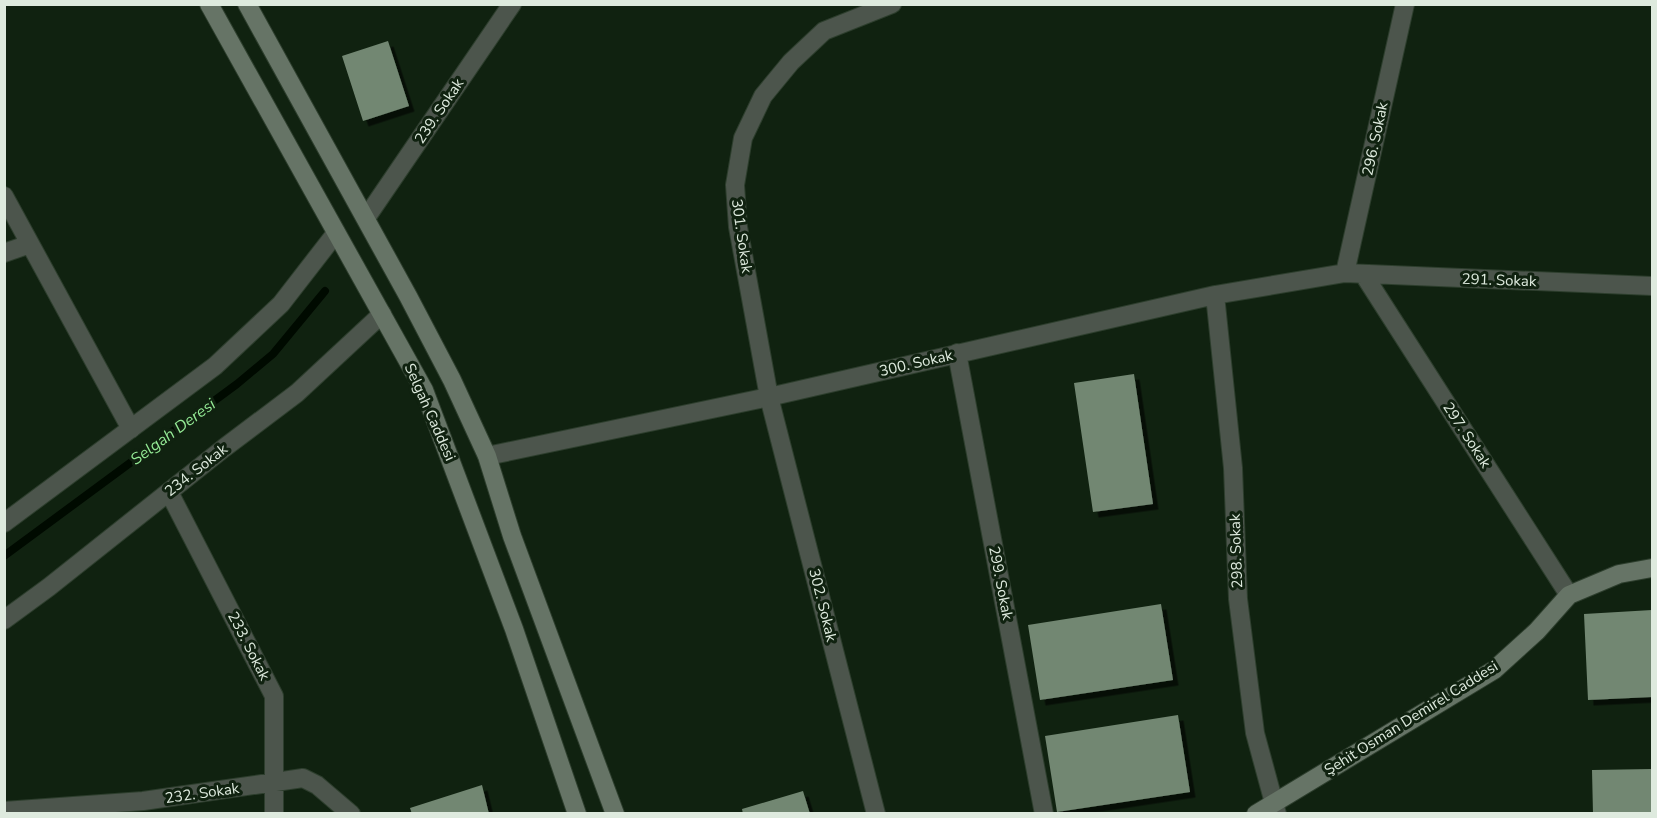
<svg xmlns="http://www.w3.org/2000/svg" width="1657" height="818" font-family="'Nunito Sans',sans-serif">
<defs>
<filter id="shadow"><feDropShadow dx="5.5" dy="5.5" stdDeviation="0" flood-color="#0009"/></filter>
</defs>
<rect width="100%" height="100%" fill="#102210"/>
<g fill="none" stroke-linecap="round" stroke-linejoin="round">
<path stroke="#000a00" stroke-width="8" d="M4,556l233,-172 36,-30 52,-63"/>
</g>
<path fill="#728772" filter="url(#shadow)" d="M388,41l21,65 -46,15 -21,-65z
M1134,374l19,130 -60,8 -19,-129z
M1161,604l12,76 -133,20 -12,-75z
M1652,610v87l-64,3 -4,-86z
M1178,715l12,77 -133,20 -12,-76z
M1652,769v45h-59l-1,-44z
M482,785l7,29h-77l-2,-6z
M803,791l7,23h-67l-1,-5z"/>
<g fill="none" stroke-linecap="round" stroke-linejoin="round">
<g stroke="#2d3e2d" stroke-width="20">
<path id="street" d="M4,196l127,233
M366,218l146,-214
M4,253l26,-9
M1345,273l60,-269
M1364,275l205,320
M1215,295l18,173 5,131 17,134 22,81
M957,353l87,461
M487,456l282,-59 446,-102 130,-22 307,13
M169,492l105,204v118
M4,523l211,-157 66,-62 55,-71
M4,620l45,-33 175,-139 73,-55 85,-79
M4,811l139,-10 160,-23 14,7 34,29
M876,814l-107,-417 -31,-170 -3,-42 8,-47 20,-42 28,-34 33,-31 68,-27"/>
</g>
<g stroke="#2d3e2d" stroke-width="20">
<path id="secondary" d="M209,4l215,386 90,239 63,185
M247,4l161,292 44,84 35,76 25,80 103,278
M1256,814l238,-144 43,-39 32,-36 50,-21 33,-6"/>
</g>
<use href="#street" stroke="#4c554c" stroke-width="18"/>
<use href="#secondary" stroke="#667466" stroke-width="18"/>
</g>
<g text-anchor="middle" dominant-baseline="central" stroke-width="6" stroke-linejoin="round" paint-order="stroke">
<g font-size="15" fill="#deeade" stroke="#102210">
<text transform="translate(439 111) rotate(-56)">239. Sokak</text>
<text transform="translate(1375 139) rotate(-78)">296. Sokak</text>
<text transform="translate(742 236) rotate(82)">301. Sokak</text>
<text transform="translate(1499 280) rotate(2)">291. Sokak</text>
<text transform="translate(916 363) rotate(-13)">300. Sokak</text>
<text transform="translate(430 412) rotate(66)">Selgah Caddesi</text>
<text transform="translate(1467 435) rotate(57)">297. Sokak</text>
<text transform="translate(196 470) rotate(-38)">234. Sokak</text>
<text transform="translate(1236 551) rotate(-92)">298. Sokak</text>
<text transform="translate(1001 583) rotate(79)">299. Sokak</text>
<text transform="translate(823 605) rotate(76)">302. Sokak</text>
<text transform="translate(249 646) rotate(63)">233. Sokak</text>
<text transform="translate(1411 718) rotate(-32)">Şehit Osman Demirel Caddesi</text>
<text transform="translate(202 793) rotate(-8)">232. Sokak</text>
</g>
<g font-size="16" font-style="italic" fill="#94e995" stroke="#102210">
<text transform="translate(173 432) rotate(-36)">Selgah Deresi</text>
</g>
</g>
<rect width="1657" height="818" fill="none" stroke="#deeade" stroke-width="12"/>
</svg>
